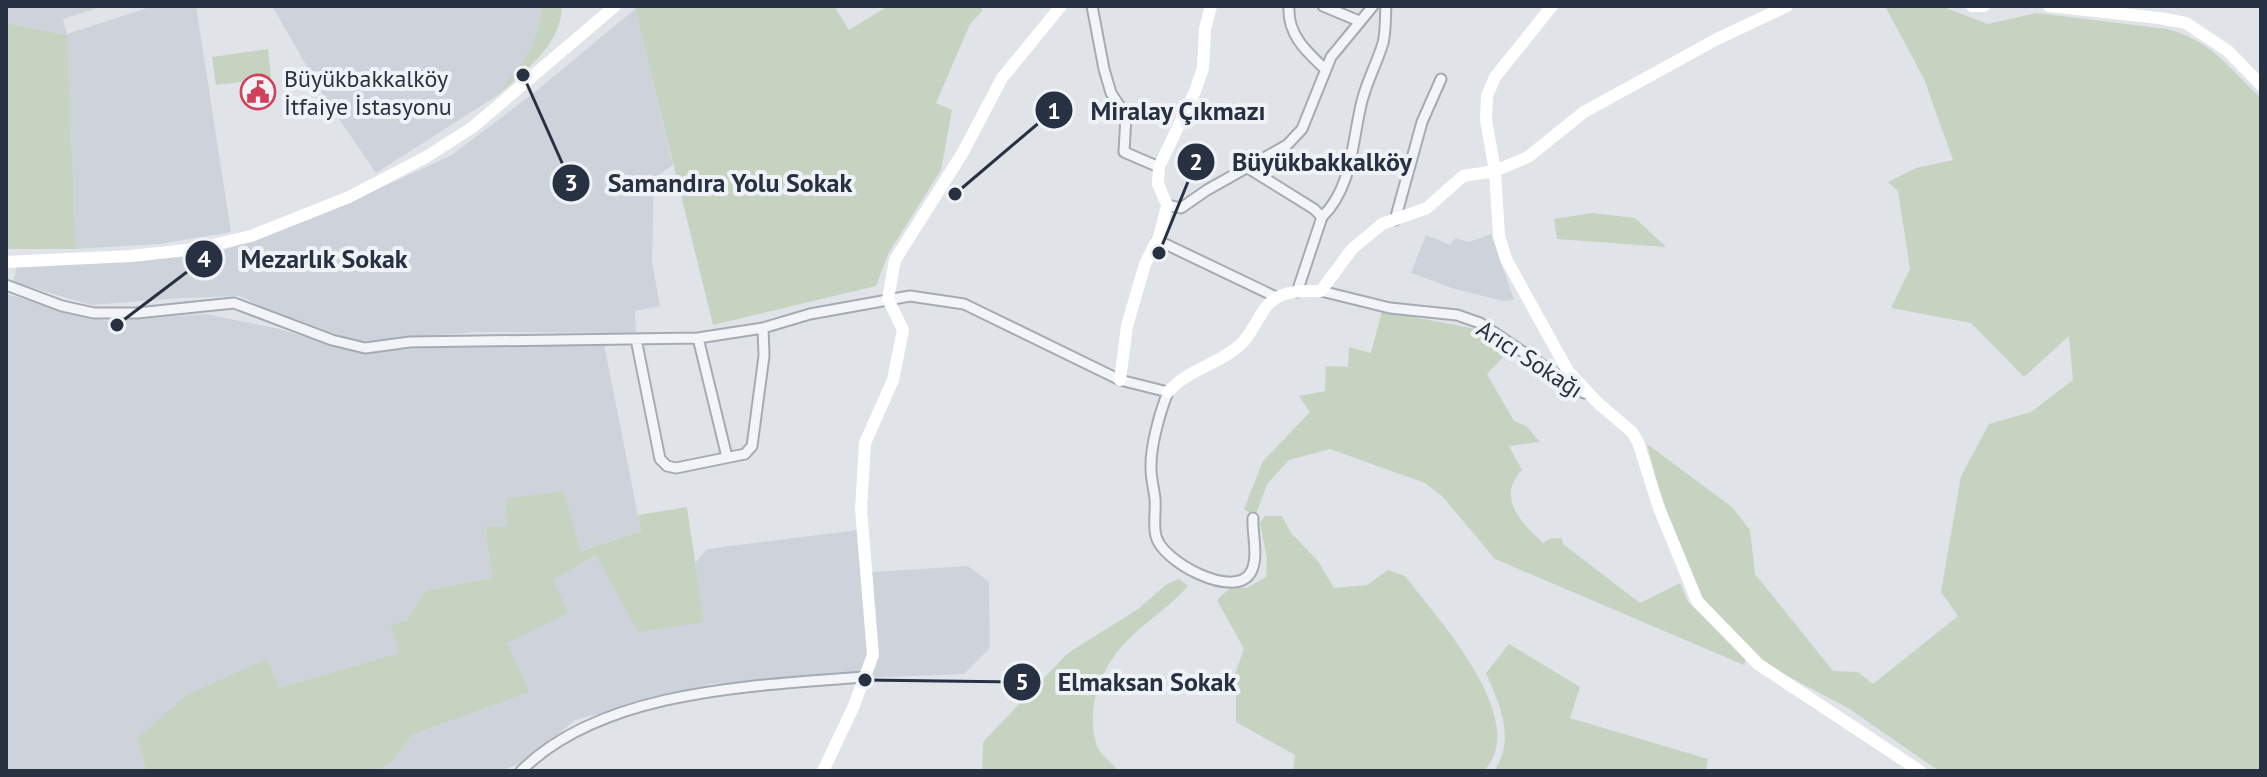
<svg xmlns="http://www.w3.org/2000/svg" width="2267" height="777" font-family="'PT Sans',sans-serif">
<rect width="100%" height="100%" fill="#e0e4e9"/>
<path fill="#ced3db" d="M6,6h98l-41,13 4,15 86,-28h43l35,226 -72,12 -83,5 -9,-214 -61,-12z
M272,6h271l-11,41 -34,48 -122,78 -48,-70z
M635,9l38,156 -19,13 -2,84 8,44 -25,5 1,22 -159,-1 -116,9 -63,-17 -58,-28 -60,2 -89,7 -78,-23 4,-16 199,-13 112,-41 124,-57 83,-63z
M1491,234l23,66 -11,1 -48,-12 -44,-16 15,-38 24,10 5,-7 14,4z
M6,294l99,27 101,-7 69,14 87,24 70,-4 172,-4 37,187 -61,20 -75,-51 2,27h-22l7,51 -66,12 -20,31 -6,32 -121,35 -11,-29 -131,80 9,32h-140z
M866,529l5,43 97,-6 21,16 1,66 -26,26 -254,10 -135,36 -24,20 -9,14 -41,17h-127l17,-7 21,-29 118,-43 -24,-49 61,-30 -15,-33 45,-25 106,67 -8,-59 12,-14z"/>
<path fill="#c6d3c1" d="M543,6h19c-1,39 -37,65 -64,89l34,-48z
M641,6h193l15,24 39,-24h91l4,4 -13,14 -34,79 16,7 -11,60 -53,84 -12,32 -163,39 -78,-316z
M1885,6h56l47,18 48,-11 131,16c46,12 61,39 94,69v673h-319l-6,-2 -88,-61 -70,-37 -15,-11 -59,-60 -43,-101 -14,-55 85,63 18,23 5,44 78,97 25,1 15,12 85,-68 -17,-24 20,-116 28,-52 42,-12 42,-32 -4,-44 -45,41 -53,-54 -80,-15 19,-39 -12,-78 -10,-9 28,-14 37,-8 -29,-81z
M6,23l61,12 9,214h-70z
M268,49l3,29 -55,7 -4,-28z
M1592,213l43,5 31,29 -109,-8 -3,-20z
M1382,311l94,18 34,21 -23,24 27,47 12,5 14,16 -31,4 13,24c-27,28 1,54 21,73l6,-4 13,-1 1,6 77,59 40,-20 8,19 58,57 -2,6 -249,-106 -53,-63 -17,-13 -95,-34 -41,11 -22,24 -12,33 -11,-8 19,-48 47,-49 -11,-16 26,-5 1,-25 22,1 1,-20 22,6z
M563,491l18,60 60,-20 -3,-16 49,-8 17,115 -66,10 -42,-77 -43,25 15,33 -61,30 23,49 -118,43 -21,29 -17,7h-228l-9,-32 49,-44 82,-36 11,29 120,-35 -8,-28 15,-4 20,-31 66,-12 -7,-51 22,-1 -2,-27z
M1265,516h17l9,17 27,28 16,27 33,-3 21,-15 17,6c32,42 127,144 79,195h-191l2,-16 -59,-33v-51l8,-22 -27,-49 14,-13 16,1 19,-11 1,-18 -7,-36z
M1179,579l9,7c-19,22 -45,37 -65,59 -23,26 -37,63 -27,98 2,10 16,20 23,28h-137l1,-29 85,-89 70,-44 29,-25z
M1509,644l71,43 -10,31 138,41 -2,12h-212c22,-32 6,-66 -8,-98z"/>
<g fill="none" stroke-linecap="round" stroke-linejoin="round">
<g stroke="#a5abb3" stroke-width="13">
<path id="street" d="M1092,6l12,63 7,24 15,23 -2,36 35,15
M1289,6c-2,29 18,46 37,64
M1323,6l36,15
M1248,168l66,41 8,8 -25,75
M1167,205l14,3 26,-18 80,-45 15,-16 29,-72 42,-51
M1322,217c31,-30 30,-77 40,-116 5,-20 15,-38 21,-58 3,-12 2,-25 3,-37
M1395,220l27,-98 19,-43
M1157,240l119,57
M6,285l56,21 32,7h43l97,-10 98,37 33,8 45,-6 288,-4 65,-10 47,-14 100,-18 54,8 156,76 48,12c-8,20 -18,55 -17,77 0,10 3,20 4,30 1,12 -2,26 1,37 5,25 79,65 95,36 8,-15 1,-38 2,-54
M1321,291l69,17 67,7 23,8 104,70
M698,338l29,119
M636,339l24,120 7,7 9,2 69,-14 7,-8 12,-90 -1,-28
M521,771c82,-82 234,-85 343,-94"/>
</g>
<use href="#street" stroke="#f3f4f7" stroke-width="9"/>
<path stroke="#fff" stroke-width="12" d="M1552,6l-57,71 -8,19 -1,24 9,51 4,65 7,23 62,112 30,32 34,29 6,10 21,66 38,93 61,63 162,107
M1972,6h12
M2049,6l110,12 27,5 42,28 33,34
M6,262l125,-6 64,-7 56,-13 98,-39 77,-40 47,-30 142,-121
M1120,380l7,-54 18,-62 15,-30 7,-29 -9,-21 1,-17 36,-76 8,-23 2,-39 6,-23
M1168,392c20,-23 50,-27 72,-47 15,-13 20,-39 38,-48 13,-7 29,-6 43,-6l31,-42 30,-25 45,-16 36,-32 32,-5 33,-14 56,-45 133,-73 70,-33
M823,771l30,-63 20,-53 -12,-146 4,-66 28,-63 10,-50 -15,-31 7,-39 67,-106 40,-76 59,-72"/>
</g>
<defs>
<g id="civic-ring" transform="scale(1.8)"><circle r="9.5" fill="#eff3f7" stroke="#d24159" stroke-width="1.5"/><path d="M-.6-6.5H3V-4.5H.6V-3L4-1V1h2V6H-6V1h2V-1L-.6-3ZM-1.2 2.5V6h2.4V2.5Z" fill="#d24159"/></g>
</defs>
<g fill-rule="evenodd">
<use href="#civic-ring" x="258" y="92"/>
</g>
<g text-anchor="middle" dominant-baseline="central" stroke-width="8" stroke-linejoin="round" paint-order="stroke">
<g font-size="24" fill="#283141" stroke="#eff3f7" text-anchor="start">
<text x="284" y="78">Büyükbakkalköy<tspan x="284" dy="28">İtfaiye İstasyonu</tspan></text>
</g>
<g font-size="24" fill="#283141" stroke="#eff3f7">
<text transform="translate(1530 359) rotate(33)">Arıcı Sokağı</text>
</g>
</g>
<path fill="none" stroke="#283141" stroke-width="3" d="M955 194L1054 110M1159 253L1196 162M523 75L571 183M117 325L204 259M865 680L1022 682"/>
<g fill="#283141" stroke="#eff3f7" stroke-width="3">
<circle cx="955" cy="194" r="8"/>
<circle cx="1159" cy="253" r="8"/>
<circle cx="523" cy="75" r="8"/>
<circle cx="117" cy="325" r="8"/>
<circle cx="865" cy="680" r="8"/>
<circle cx="1054" cy="110" r="20"/>
<circle cx="1196" cy="162" r="20"/>
<circle cx="571" cy="183" r="20"/>
<circle cx="204" cy="259" r="20"/>
<circle cx="1022" cy="682" r="20"/>
</g>
<g font-size="24" text-anchor="middle" font-weight="bold" fill="#fff">
<text x="1054" y="119">1</text>
<text x="1196" y="170">2</text>
<text x="571" y="191">3</text>
<text x="204" y="267">4</text>
<text x="1022" y="690">5</text>
</g>
<g font-size="26" text-anchor="middle" font-weight="bold" fill="#283141" stroke="#eff3f7" stroke-width="8" stroke-linejoin="round" paint-order="stroke">
<text x="1178" y="120">Miralay Çıkmazı</text>
<text x="1322" y="171">Büyükbakkalköy</text>
<text x="730" y="192">Samandıra Yolu Sokak</text>
<text x="324" y="268">Mezarlık Sokak</text>
<text x="1147" y="691">Elmaksan Sokak</text>
</g>
<rect width="2267" height="777" fill="none" stroke="#283141" stroke-width="16"/>
</svg>
